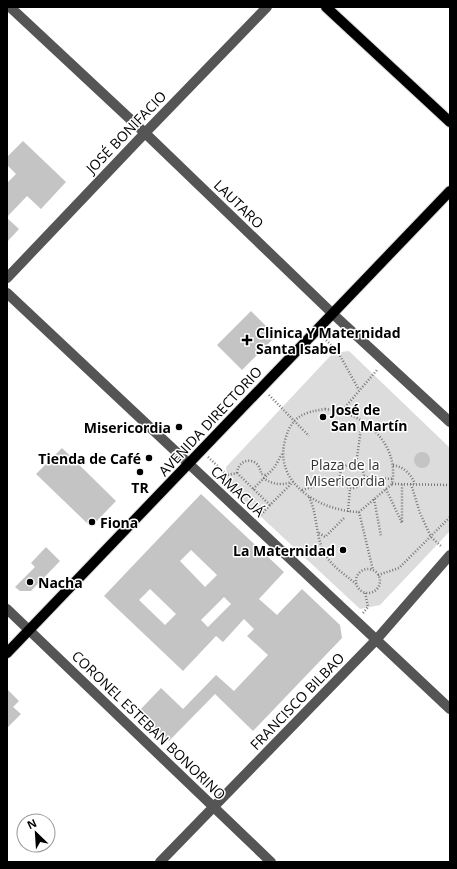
<svg xmlns="http://www.w3.org/2000/svg" width="457" height="869" font-family="'Open Sans',sans-serif">
<rect width="100%" height="100%" fill="#fff"/>
<path fill="#dcdcdc" d="M349,351l101,97v83l-70,74 -20,4 -132,-123 -2,-19 107,-114z"/>
<path fill="#c4c4c4" fill-rule="evenodd" d="M23,141l43,41 -25,27 -14,-13 -20,21v-34l9,-9 -9,-9v-8z
M7,218l12,11 -12,13z
M251,311l25,25 -34,34 -25,-25z
M62,448l54,53 -25,26 -55,-53z
M414 460a8 8 0 1 1 16 0a8 8 0 1 1-16 0Z
M201,494l83,78 -25,27 18,16 25,-26 38,36 2,13 -89,93 -38,-37 -46,47 -31,-29 23,-24 22,21 33,-34 18,16 34,-36 -21,-19 7,-7 -10,-10 -21,23 -7,-6 -33,35 -79,-75zM191,550l26,25 -12,12 -25,-26zM150,589l26,25 -11,11 -26,-25zM224,597l7,7 -23,23 -7,-7z
M46,547l14,14 -29,30h-11l-5,-4 20,-20 -4,-4z
M8,690l11,11 -6,6 8,7 -14,14v-37z"/>
<g fill="none" stroke-linecap="round" stroke-linejoin="round">
<g stroke="#dbdbdb" stroke-width="12">
<path id="major" d="M326,7l124,115
M7,653l443,-462"/>
</g>
<path stroke="#777" stroke-width="2.5" stroke-dasharray="1 2" stroke-linecap="butt" d="M324,338l14,14 21,38
M269,395l40,41
M325,409c5,1 11,1 16,3 32,8 58,38 51,72l-33,28c-40,-1 -88,-30 -73,-75 6,-21 19,-25 39,-28z
M341,412l36,-42
M208,457l19,18 10,-2
M340 476a12 12 0 1 1 24 0a12 12 0 1 1-24 0Z
M356,465l6,-44
M393,465c11,2 18,9 22,19
M237,473l33,32 23,-23
M237,473c2,-17 23,-16 24,1l5,1
M364,477l29,2
M263,478c9,6 18,8 28,4
M392,484l58,1
M411,484l9,29 11,24 11,10
M253,489l21,-21 8,-14
M386,489l16,34v-39
M302,490l38,-11
M309,497c9,18 6,40 16,57 7,13 21,21 31,30
M374,499l7,37
M348,512l2,-24
M359,512l14,58
M259,517l11,-12
M319,533l6,4 19,-19
M356 581a12 12 0 1 1 24 0a12 12 0 1 1-24 0Z
M378,575l21,-7 51,-51
M363,613l5,-6 -3,-15"/>
<path stroke="#555" stroke-width="10" d="M10,7l135,126 188,181 117,108
M7,278l138,-145 122,-126
M7,293l443,416
M7,609l264,253
M160,862l216,-222 74,-85"/>
<use href="#major" stroke="#000" stroke-width="10"/>
</g>
<g fill="#000" stroke="#fff" stroke-width="1.5">
<path d="M245 334h4v4h4v4h-4v4h-4v-4h-4v-4h4z"/>
<circle cx="323" cy="417" r="4"/>
<circle cx="179" cy="427" r="4"/>
<circle cx="149" cy="458" r="4"/>
<circle cx="140" cy="472" r="4"/>
<circle cx="92" cy="522" r="4"/>
<circle cx="343" cy="550" r="4"/>
<circle cx="30" cy="582" r="4"/>
</g>
<g text-anchor="middle" dominant-baseline="central" stroke-width="3" stroke-linejoin="round" paint-order="stroke">
<g font-size="14" fill="#000" stroke="#fff">
<text transform="translate(126 132) rotate(-46)">JOSÉ BONIFACIO</text>
<text transform="translate(239 204) rotate(44)">LAUTARO</text>
<text transform="translate(210 421) rotate(-47)">AVENIDA DIRECTORIO</text>
<text transform="translate(238 491) rotate(43)">CAMACUÁ</text>
<text transform="translate(297 701) rotate(-46)">FRANCISCO BILBAO</text>
<text transform="translate(149 725) rotate(44)">CORONEL ESTEBAN BONORINO</text>
</g>
<g font-size="14" font-weight="bold" fill="#000" stroke="#fff" text-anchor="start">
<text x="256" y="332">Clinica Y Maternidad<tspan x="256" dy="16">Santa Isabel</tspan></text>
<text x="331" y="409">José de<tspan x="331" dy="16">San Martín</tspan></text>
<text x="171" y="427" text-anchor="end">Misericordia</text>
<text x="141" y="458" text-anchor="end">Tienda de Café</text>
<text x="140" y="487" text-anchor="middle">TR</text>
<text x="100" y="522">Fiona</text>
<text x="335" y="550" text-anchor="end">La Maternidad</text>
<text x="38" y="582">Nacha</text>
</g>
<g font-size="14" fill="#333" stroke="#fff">
<text x="345" y="464">Plaza de la<tspan x="345" dy="16">Misericordia</tspan></text>
</g>
</g>
<rect width="457" height="869" fill="none" stroke="#000000" stroke-width="16"/>
<g transform="translate(36 833) rotate(335)"><circle r="19" fill="#ffffff" stroke="#999999"/>
<path d="M0-3L7 15L0 10L-7 15Z" fill="#000000"/>
<text y="-6" font-size="11" font-weight="bold" text-anchor="middle" fill="#000000">N</text>
</g>
</svg>
